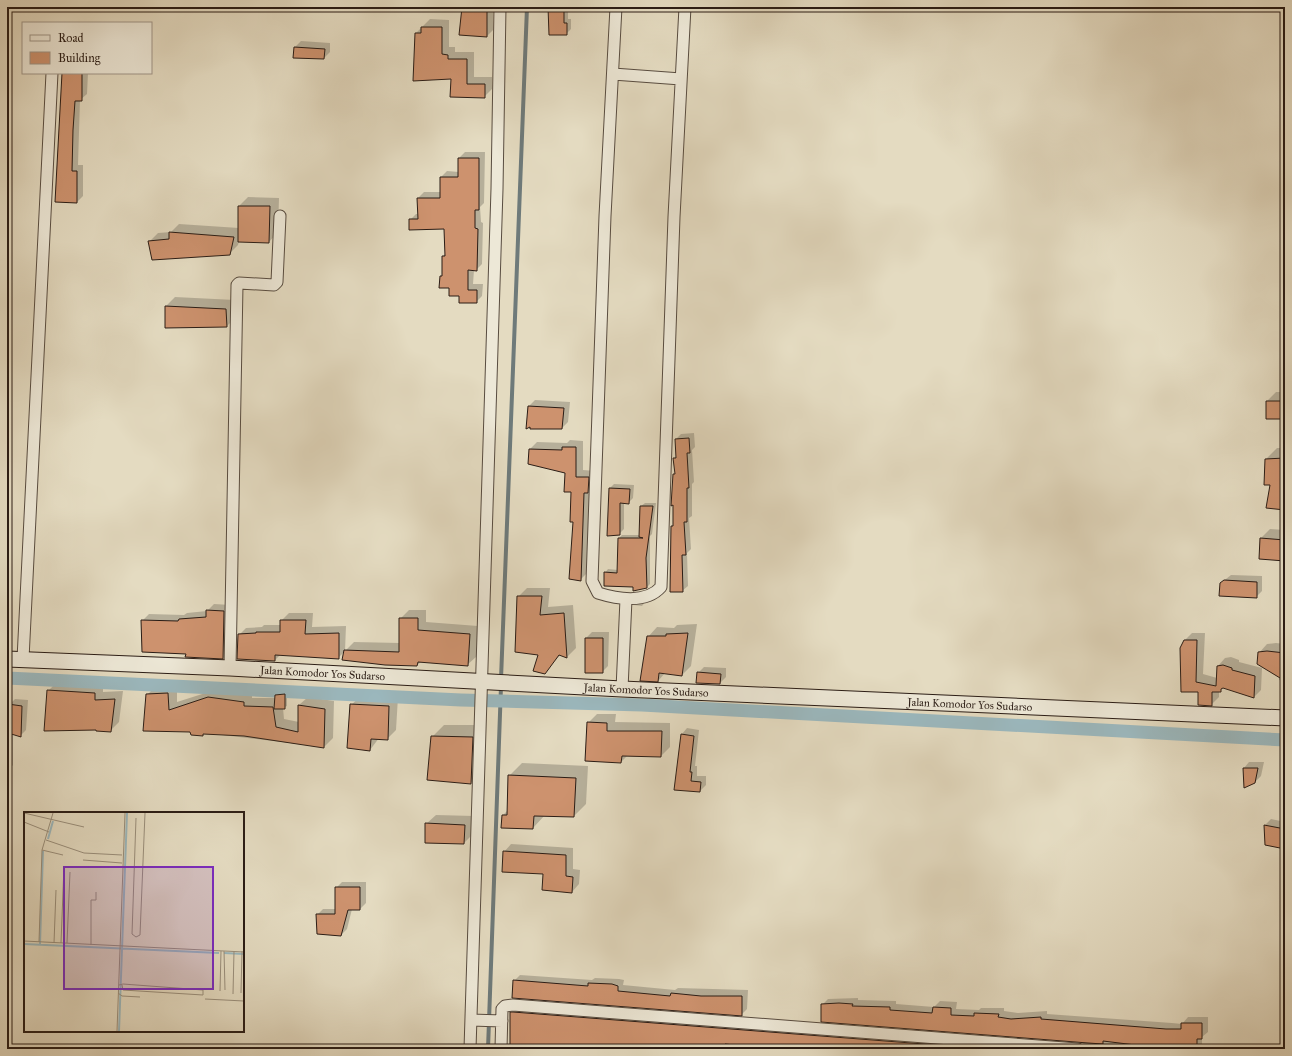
<svg xmlns="http://www.w3.org/2000/svg" width="1292" height="1056" font-family="'IM FELL Great Primer',serif">
<rect width="100%" height="100%" fill="#e4dbc1"/>
<filter id="stains"><feTurbulence type="fractalNoise" baseFrequency=".005" numOctaves="4"/><feColorMatrix values="0 0 0 0 .2 0 0 0 0 .09 0 0 0 0 .02 0 0 0 .5 -.17"/></filter>
<radialGradient id="worn" r=".72"><stop offset=".6" stop-color="#630" stop-opacity="0"/><stop offset="1" stop-color="#630" stop-opacity=".3"/></radialGradient>
<path fill="#0003" d="M463,7h30v23l-6,6z
M549,7h19v12h3v10l-5,5z
M430,19l19,1v27h6v5h19v25h18v12l-8,8 -32,-19 -36,-45z
M301,41l29,2v9l-6,6 -29,-11z
M63,73h25l-1,21 -7,6 -2,65h5v31l-6,6 -21,-1z
M465,152h20l-1,51 -4,4 1,15 2,1 -1,41 -6,6h-2l-1,14h10l-1,12 -6,6 -16,-7 -19,-18 2,-3v-18l3,-3 -1,-25 -35,-8 6,-6h3l-1,-16 6,-6h17v-15l6,-6 12,1v-14z
M248,197l31,1 -1,34 -9,10 -30,-1 -1,4 -9,9 -80,-12 9,-9 13,-1 8,-8 60,4v-22z
M175,297l60,3 1,17 -9,9 -61,1v-21z
M1276,392h9v26h-18v-17z
M535,400l35,2 -2,20 -6,6 -33,-22z
M694,433l1,14 -3,3 2,32 -2,2v32l-3,2 2,31 -4,4 1,33 -6,5 -10,-65 2,-2 -2,-32 4,-19 -2,-15 3,-2 -1,-17 5,-5z
M570,440l13,1v29l12,1 -8,102 -7,7 -8,-89 -6,-19 -36,-23 7,-7 30,1z
M1277,448h8v61l-14,-25h-6l1,-25z
M614,484l20,1 -1,13 -5,5 -4,-1v27l-5,5 -11,1 2,-47z
M645,503h11l-4,31 -2,2v48l-3,3 -13,-1 -29,-13 3,-4 10,1 1,-32 3,-3h18l1,-29z
M1270,529l15,1v30l-25,-2 1,-20z
M1231,575l31,1v15l-6,6 -35,-14z
M527,588h23l-2,19 25,-2 3,43 -9,9 -6,-3 -17,19 -26,-76z
M645,602l-3,4 -8,-1 2,-2z
M214,604l17,1 -1,46 -7,7 -36,-5 -45,-32 7,-7 35,1 3,-2 20,-2z
M409,610h17v12l52,4 -2,31 -9,8 -46,-3 -4,3 -72,-14 -7,7 -57,-4 -6,6 -36,-25 7,-7 16,-1 2,-2h17v-4l8,-8h24l-1,14 34,-1 -1,25 9,-9 46,1v-24z
M697,624l-6,42 -9,9 -17,-2 -7,8 -10,-44 9,-10 17,1 3,-3z
M592,632h17l-1,34 -6,6 -16,-34z
M1192,633h13l-2,41 14,4 1,-12 7,-8 6,-1 8,3v2l23,6 -1,22 -7,7 -30,-10 -5,4v6l-8,8 -12,-14h-17l2,-50z
M1276,643l9,1v37l-6,-1v-4l-20,-23 8,-9z
M704,667l22,1v9l-6,6 -22,-10z
M57,682l46,2v8l20,-1 -4,31 -9,9 -62,-40z
M177,685v17l41,-13 34,4v5h24l2,-6h9v14l-4,2 1,11 15,3v-17l9,-8 26,4 -1,37 -9,9 -119,-14 -2,2 -12,-4 -44,-36 9,-9z
M361,696l37,1 -2,33 -9,9 -8,-1 -9,12 -19,-45z
M15,699l13,1 -2,30 -6,6 -7,-3v32l-6,7v-48h2v-19z
M597,714h19l-1,8 55,1v24l-9,9h-34l-6,6 -33,-39z
M444,725h41l-2,46 -12,12 -39,-46z
M687,728l12,2 -4,36h2v10h9v9l-6,6 -24,-2 6,-55z
M1249,762h15l-3,14 -6,6 -11,-14z
M522,763l66,3 -2,38 -12,12 -29,-1 -12,13 -30,-13 5,-5 1,-34z
M1285,767v25h-2l-2,-21z
M436,815l38,1 -1,18 -9,9 -38,-19z
M1271,819l14,3v26l-19,-3 -1,-20z
M511,844l62,4v21l7,1 -1,14 -7,8 -28,-18 -40,-22z
M342,882h24v21l-6,6h-8l-5,20 -6,6 -24,-20 6,-6h13v-21z
M520,975l72,5 3,-2 24,1 5,1 -1,5 52,5 3,-2 70,2 -1,19 -6,6 -227,-34z
M858,998v2l38,1v3l38,3 6,-6 17,1 -1,7 23,1 2,-2h23v3l14,2 29,-2v3l125,9 10,1 6,-7h20v15l-6,5v12h-116l-1,-4 -6,-4 -257,-36 6,-6z
M517,1007l548,42h-555l1,-36z"/>
<g fill="none" stroke-linecap="round" stroke-linejoin="round">
<path stroke="#6e7a7a" stroke-width="4" d="M501,679l26,-672
M488,1049l13,-363"/>
<path stroke="#9bb8be" stroke-width="13" d="M7,678l454,22 181,5 643,35"/>
</g>
<path fill="#cd926e" stroke="#2a1c15" d="M462,7h25v30l-28,-2z
M548,7h16v16h3v12h-18z
M421,27h21v27l6,1v4h19v25h18v14l-35,-1 1,-18 -38,2 2,-48h6z
M294,47l31,2 -1,10 -31,-1z
M62,73h20v28h-7l-2,29 -1,41h5v32l-22,-1z
M458,158h21v52h-4v18l3,1 -1,42 -9,-1v20h9v13h-18v-7h-10v-8h-10l1,-12h2v-20h3l-1,-27 -35,1v-11h9l-1,-21h23v-21h18z
M238,206h32l-1,37 -31,-1z
M169,232l65,5 -4,18 -78,5 -4,-19 21,-2z
M165,306l61,3 1,18 -62,1z
M1266,401h19v18h-19z
M528,406l36,2 -2,21h-32v-2l-4,2z
M689,438l1,15h-3l2,35h-2v34h-3l2,33h-4l1,37h-13l1,-66h2v-21l-2,1 2,-32h2l-2,-16h3l-1,-19z
M562,447h14v30h13l-1,16h-4l-3,88 -12,-2 4,-57h-3l1,-30h-7l1,-19 -37,-9 1,-15 33,1z
M1285,458v52l-19,-2 4,-23h-6l1,-26z
M609,488l21,1 -1,15 -9,-1v32l-13,1z
M640,506h13l-7,52 1,30 -14,3v-4l-29,-1v-14l13,1 1,-35h25l-4,-1z
M1260,538l25,2v21l-26,-2z
M1224,580l33,2v16l-38,-2 1,-13z
M517,596h25l-2,19 24,-2 3,45 -8,-3 -14,19 -12,-3 5,-16 -23,-3z
M206,610l18,1 -1,48 -38,-2 1,-3 -44,-2 -1,-32 37,1 1,-2 27,-2z
M399,618h19v12l52,4 -2,32 -50,-4 -1,4 -32,-1 -43,-5 2,-10 55,2z
M280,620h26l-1,14 34,-1v26l-64,-4v6l-38,-2 1,-25 18,-1v-1h24z
M688,633l-6,43 -23,-3 -1,9 -18,-1 7,-45h19v-2z
M585,638h18v35h-18z
M1184,640h13l-1,42 20,4 1,-20 6,-1 9,3v2l23,6 -1,22 -31,-10 -2,1v3h-9v14l-14,-1v-13h-17l-1,-44z
M1267,651l18,2v28l-28,-17 1,-12z
M697,672l24,2 -1,10 -24,-1z
M47,690l48,3v7l20,-1 -4,33 -15,-1v-1l-52,1z
M168,693l1,17 39,-13 36,5v4l29,1 3,20 22,5v-27l27,4 -1,39 -80,-12 -41,-2v2l-12,-1 -1,-3 -47,-1 3,-37z
M285,694v15h-11l1,-14z
M8,704l14,2 -1,31 -13,-4z
M350,704l39,2 -1,34 -17,-1 -1,12 -23,-3z
M587,722l20,1v8h55l-1,26 -39,-1 -1,7 -36,-2z
M681,734l13,2 -4,36h2l-1,9 10,1 -1,10 -26,-2z
M431,736l42,1 -2,47 -44,-4z
M1243,768h15l-3,15 -11,5z
M508,775l68,3 -2,39 -40,-1 -1,13 -32,-1 1,-13h5z
M425,823l40,2 -1,19 -39,-1z
M1264,825l21,4v20l-20,-4z
M503,851l63,4v21l7,1 -1,16 -30,-3 1,-16 -41,-2z
M335,887h25v23h-12l-7,26 -24,-2 -1,-20h19z
M513,980l75,6v-3l24,1 6,2v5l52,5 1,-3 30,3h41v20l-230,-18z
M839,1003l14,1 -1,2 38,1v3l42,3 1,-6 18,1v7l23,1v-3l25,1 -1,3 13,2 30,-2v2l125,10h15v-6h21v16h-5v10h-29l-65,-8v3l-15,-1 -267,-21v-18z
M510,1012h3l475,37h-189l-30,-2v2h-16v-2l-28,-3 -1,5h-214z"/>
<g fill="none" stroke-linecap="round" stroke-linejoin="round">
<g stroke="#584c40" stroke-width="13">
<path id="street" d="M616,7l-11,209 -13,365 6,12c19,6 48,11 63,-6l13,-370 11,-210
M613,74l68,5
M23,659l29,-586
M230,668l7,-383 2,-2 35,2 3,-3 3,-66
M622,689l4,-90
M471,1020l31,1
M470,1049l27,-860 3,-182
M501,1049l1,-40 3,-3 8,-1 565,44"/>
</g>
<g stroke="#2a1c15" stroke-width="17">
<g id="secondary">
<path id="s1" d="M7,659l223,9 392,21 663,29"/>
</g>
</g>
<use href="#street" stroke="#ede8d7" stroke-width="11"/>
<use href="#secondary" stroke="#ede8d7" stroke-width="15"/>
</g>
<g text-anchor="middle" dominant-baseline="central" stroke-width="3" stroke-linejoin="round" paint-order="stroke">
<g font-size="11" fill="#2a1c15" stroke="#ede8d7">
<text stroke="none"><textPath href="#s1" startOffset="316">Jalan Komodor Yos Sudarso</textPath></text>
<text stroke="none"><textPath href="#s1" startOffset="640">Jalan Komodor Yos Sudarso</textPath></text>
<text stroke="none"><textPath href="#s1" startOffset="964">Jalan Komodor Yos Sudarso</textPath></text>
</g>
</g>
<g transform="translate(24 812)">
<rect width="220" height="220" fill="#e4dbc1"/>
<path fill="none" stroke="#9bb8be" stroke-width="2" d="M24,27l5,-18M0,132l195,9M16,132l3,-93M200,141l20,1M95,219l8,-218"/>
<path fill="none" stroke="#9a8f7c" stroke-width="1" d="M0,1l60,14M112,6l-4,116 4,3 4,-2 5,-122M0,10l25,10M22,28l38,13 38,2M18,38l21,5M59,48l39,3M0,129l220,11M15,130l3,-92 11,-37M30,131l2,-53M37,131l3,-77M43,131l3,-71M67,133v-45h5v-8M200,139l1,39M95,173l4,-1 80,6v5l-80,-5 -1,-5M196,179l1,-40M94,181l4,3 18,1M217,181l1,-42M209,182l1,-43M181,187l39,2M93,219l8,-218"/>
<path fill="#7b2cbf" fill-opacity="0.15" stroke="#7b2cbf" stroke-width="2" d="M40,55h149v122h-149z"/>
<rect width="220" height="220" fill="none" stroke="#2a1c15" stroke-width="2"/>
</g>
<rect width="1292" height="1056" fill="none" stroke="#e4dbc1" stroke-width="24"/>
<rect x="8" y="8" width="1276" height="1040" fill="none" stroke="#2a1c15" stroke-width="2"/>
<rect x="12" y="12" width="1268" height="1032" fill="none" stroke="#2a1c15"/>
<rect x="22" y="22" width="130" height="52" fill="#ede8d7" stroke="#9f9689"/>
<rect x="30" y="35" width="20" height="6" fill="#ede8d7" stroke="#9f9689"/>
<text x="58" y="42" font-size="12" fill="#2a1c15">Road</text>
<rect x="30" y="52" width="20" height="12" fill="#cd926e" stroke="#9f9689"/>
<text x="58" y="62" font-size="12" fill="#2a1c15">Building</text>
<rect width="100%" height="100%" filter="url(#stains)"/>
<rect width="100%" height="100%" fill="url(#worn)"/>
</svg>
